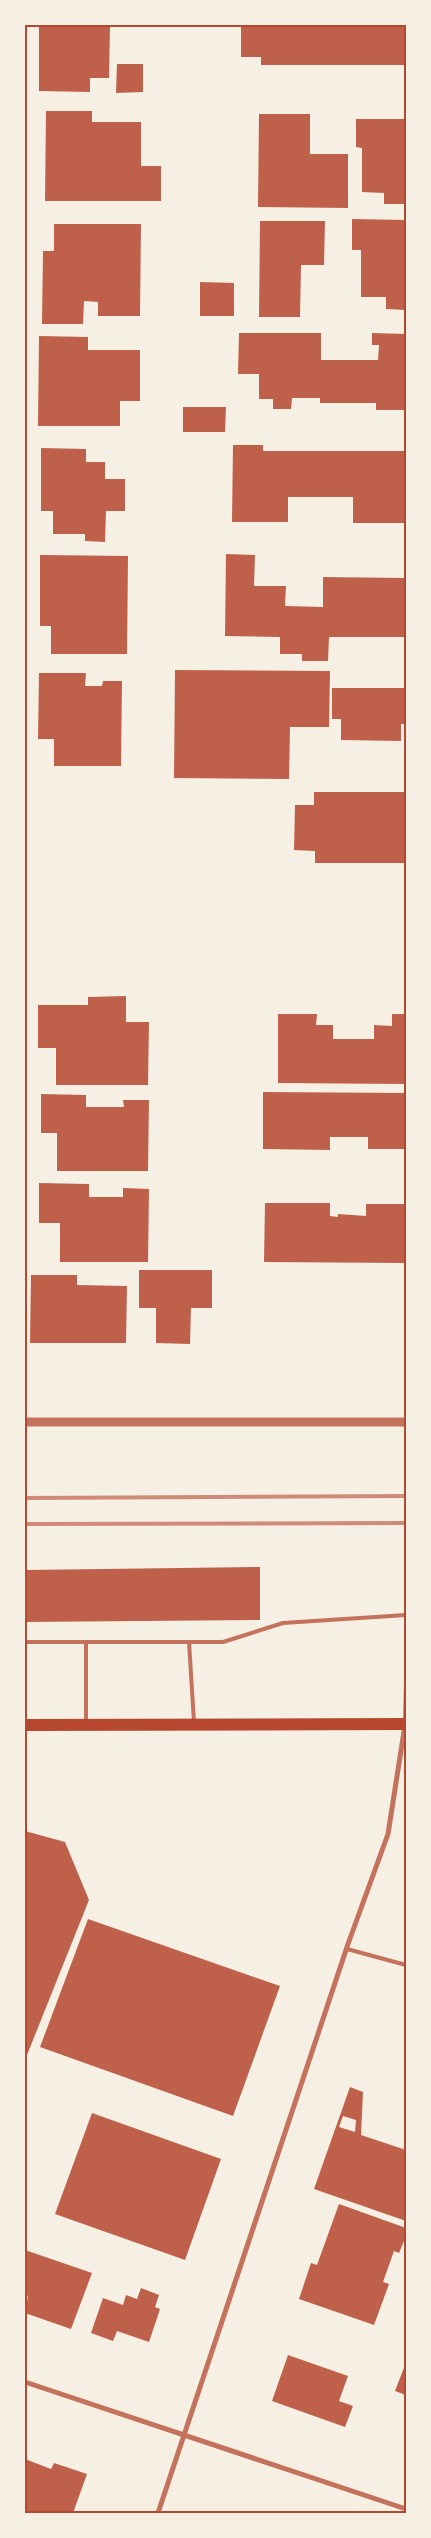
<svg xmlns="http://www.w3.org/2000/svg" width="431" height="2538" font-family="Raleway,sans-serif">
<rect width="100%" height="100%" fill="#f6efe4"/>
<path fill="#bf614a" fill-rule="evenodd" d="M39,25h71l-1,53h-19v14l-51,-1z
M241,25h165v40h-145v-8h-20z
M117,64h26v28l-27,1z
M46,111h46v11h49v44h20v35h-116z
M259,114h51v40h38v54l-90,-1z
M356,119h50v85h-22v-11l-22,-1v-44l-6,-1z
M352,219l54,1v90l-20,-1v-12h-25v-47h-9z
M260,221h65l-1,44h-23l-1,52h-41z
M54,224h87l-1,92h-42v-14l-14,-1 -1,23h-41l1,-73h11z
M200,282l34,1v33h-34z
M239,333h82v27h57l1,-15h-7v-12l34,1v76h-30v-7h-56v-5h-28l-1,11h-18v-10h-14v-25h-21z
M39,336l49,1v13h52v51h-20v25h-82z
M183,407h43l-1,25h-42z
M233,445h30v6h143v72h-53v-26h-65v25h-56z
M41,448l45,1v13h19v17h20v32h-19l-1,31 -20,-1v-7h-32v-23h-12z
M226,554l29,1 -1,31h32l-1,20 38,1v-30l82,1 1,59h-77l-1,24h-26v-7h-22v-17l-55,-1z
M40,555l88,1 -1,98h-76v-28h-11z
M175,670l155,1 -1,56h-39l-1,52 -115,-1z
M39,673h47l-1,13h17l1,-5h19l-1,85h-67v-27h-16z
M332,688h74v36h-5v17l-60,-1v-21h-9z
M314,792h92v71h-91v-12l-21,-1 1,-45h19z
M126,996v26h23l-1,63h-92v-37h-18v-43h50v-8z
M278,1014h39l-1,11h17v14h41v-14l18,1v-12h14v70l-128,-1z
M263,1092l143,1v56h-38v-12h-38v13l-67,-1z
M41,1094l45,1v12h38l-1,-7h26l-1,71h-91v-38h-16z
M39,1183l50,1v13h34v-9l26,1 -1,73h-88v-39h-21z
M265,1203h65v13l8,1v-3l28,2v-12h40v59l-142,-1z
M139,1270h73v38h-21l-1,36 -34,-1v-35h-17z
M31,1275h46v10l50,1 -1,57h-96z
M260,1567v53l-235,2v-52z
M25,1831l40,11 24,58 -64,160z
M88,1919l192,67 -47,130 -193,-69z
M350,2087l13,5 -2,43 45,15v71l-92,-32zM343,2116l13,4 -1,12 -16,-5z
M92,2113l129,46 -36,101 -130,-46z
M339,2204l67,24v8l-7,17 -5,-2 -11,31 6,2 -15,41 -75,-26 12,-36 6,2z
M25,2250l67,23 -21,56 -46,-16 3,-17 -3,-2z
M141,2288l18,7 -4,12 5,2 -11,33 -32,-11 -4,10 -22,-8 12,-35 20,7 3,-10 11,4z
M288,2355l60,21 -9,25 14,5 -8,21 -73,-26z
M405,2365h1v30l-11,-4z
M25,2459l26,10 3,-6 33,11 -14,39h-48z"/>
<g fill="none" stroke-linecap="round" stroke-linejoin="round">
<path stroke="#c5725c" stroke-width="4" d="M25,1642h198l60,-19 123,-8
M86,1642v80
M189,1642l5,80
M405,1722l1,-42
M347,1949l59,16"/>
<path stroke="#c5725c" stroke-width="5" d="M25,2382l381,127
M158,2513l190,-569 40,-110 17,-109"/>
<path stroke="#c5725c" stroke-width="9" d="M25,1422h381"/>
<path stroke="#b5482f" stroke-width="12" d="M25,1725l381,-1"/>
<path stroke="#cf8b77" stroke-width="4" d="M25,1498l381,-2
M25,1524l381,-1"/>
</g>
<rect width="431" height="2538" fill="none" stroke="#f6efe4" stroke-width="52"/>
<rect x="26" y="26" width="379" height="2486" fill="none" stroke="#b5482f" stroke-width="2"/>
</svg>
